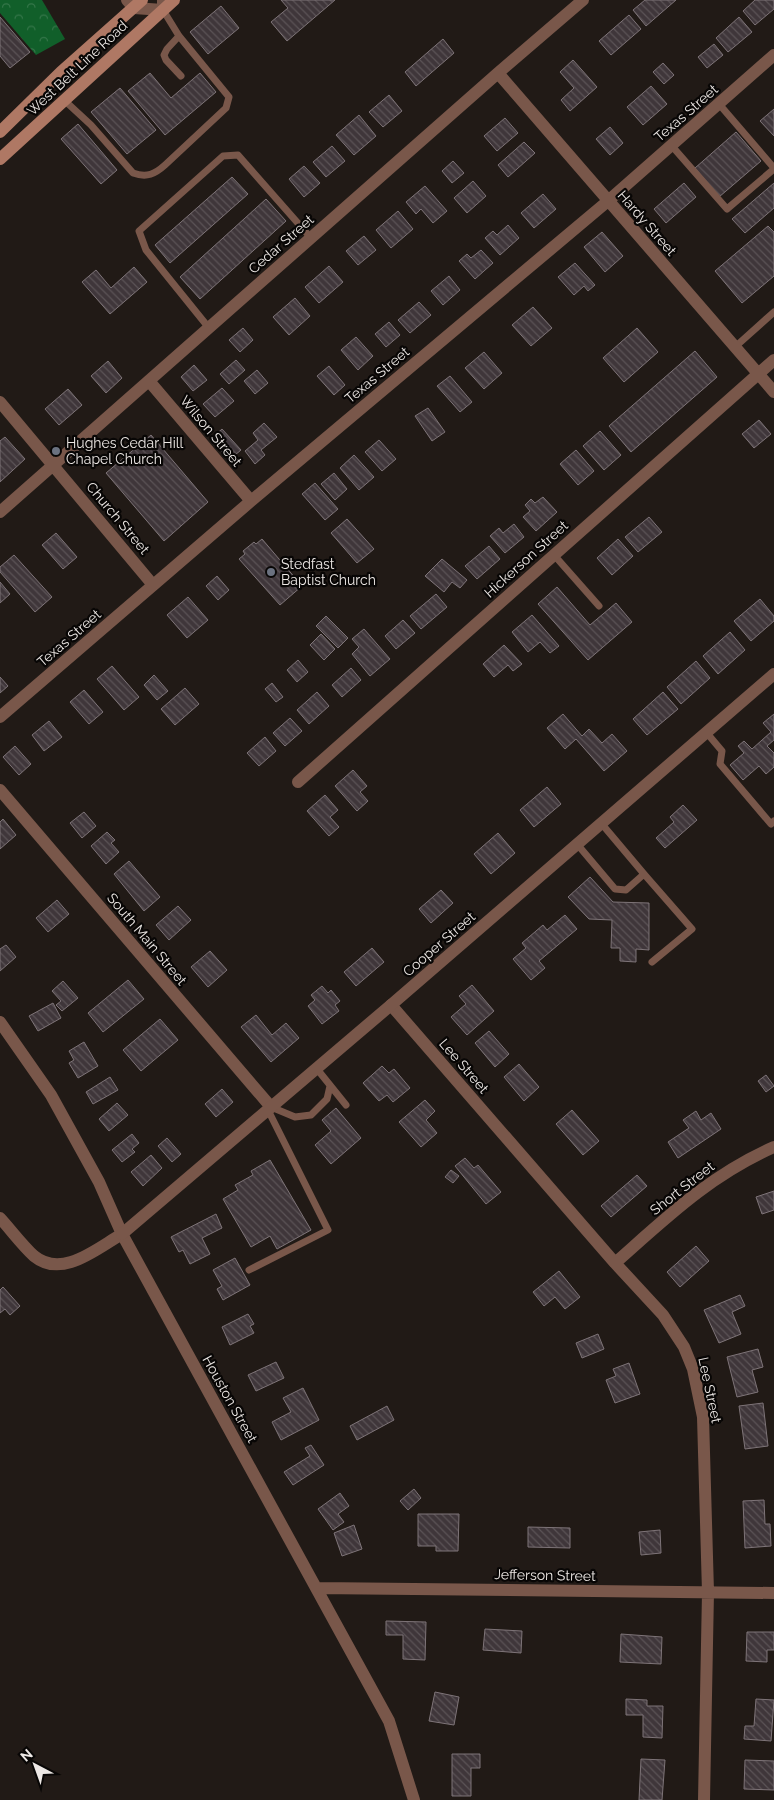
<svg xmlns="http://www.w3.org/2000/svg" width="774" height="1800" font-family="Raleway,sans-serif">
<defs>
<pattern id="forest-crowns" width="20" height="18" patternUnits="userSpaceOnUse" patternTransform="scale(1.25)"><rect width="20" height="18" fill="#115f2a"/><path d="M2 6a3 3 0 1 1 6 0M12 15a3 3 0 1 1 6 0" fill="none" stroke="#347649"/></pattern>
<pattern id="building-back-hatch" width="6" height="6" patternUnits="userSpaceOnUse" patternTransform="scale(1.25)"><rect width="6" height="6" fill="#3f363a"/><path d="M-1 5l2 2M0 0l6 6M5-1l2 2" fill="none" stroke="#5b5356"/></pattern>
</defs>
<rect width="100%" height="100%" fill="#211a16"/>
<path fill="url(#forest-crowns)" d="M0,0h42l23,39 -29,16 -36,-42z"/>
<path fill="url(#building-back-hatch)" stroke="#7e7478" d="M281,0h54l-48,41 -16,-19 17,-14z
M645,0h31l-30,26 -13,-16z
M755,0h19v9l-19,16 -12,-14z
M221,6l18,22 -31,26 -18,-22z
M629,15l12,14 -30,26 -12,-14z
M0,17l30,35 -20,16 -10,-12z
M739,17l13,15 -24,20 -12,-14z
M443,39l11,14 -38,33 -11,-14z
M714,44l9,11 -16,13 -9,-11z
M573,60l24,27 -27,24 -9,-11 13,-12 -14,-16z
M663,63l11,12 -10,9 -11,-12z
M150,73l21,25 29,-25 16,19 -51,43 -37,-44z
M651,86l16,18 -24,21 -16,-18z
M120,88l36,42 -29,24 -36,-42z
M389,95l13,16 -19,16 -14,-15z
M774,109v27l-14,-15z
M359,115l17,21 -22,19 -18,-20z
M505,118l13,15 -21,18 -13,-15z
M78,124l39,46 -16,14 -40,-45z
M610,127l13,16 -13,12 -14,-16z
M736,132l25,29 -42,36 -24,-29z
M524,142l11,11 -27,24 -10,-12z
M332,146l13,15 -19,16 -13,-15z
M453,161l11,12 -12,10 -10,-12z
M304,166l16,17 -16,14 -15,-18z
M232,177l16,17 -78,69 -15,-18z
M473,181l13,15 -19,17 -13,-15z
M684,183l12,14 -30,26 -12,-14z
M774,183v25l-29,25 -13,-14z
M425,186l22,25 -14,12 -12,-14 -5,5 -10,-12z
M543,194l13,15 -22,19 -13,-15z
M266,199l20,22 -86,78 -20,-22z
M398,211l15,18 -22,19 -15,-18z
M508,225l11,13 -19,17 -15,-17 8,-7 4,4z
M768,226l6,6v44l-32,27 -27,-32z
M602,232l21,24 -18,16 -21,-25z
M364,236l12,14 -18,15 -12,-14z
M481,250l12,13 -18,16 -16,-18 8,-7 4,4z
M575,263l20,22 -7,6 -4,-5 -10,9 -16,-18z
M329,266l14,16 -24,21 -14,-16z
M134,267l13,15 -37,32 -28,-32 14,-12 15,18z
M449,276l11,14 -17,15 -12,-14z
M295,298l15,18 -21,19 -16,-18z
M419,302l12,13 -21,18 -12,-13z
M533,307l19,21 -21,18 -19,-21z
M389,322l11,13 -14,12 -11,-13z
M243,328l10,12 -13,12 -11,-12z
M637,328l21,24 -34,30 -21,-24z
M356,337l17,19 -15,14 -17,-20z
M695,351l22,26 -86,75 -22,-26z
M484,352l18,21 -18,16 -19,-21z
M236,360l9,10 -16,14 -9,-10z
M108,361l14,17 -16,15 -15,-17z
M194,365l13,15 -14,11 -12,-14z
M329,366l16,19 -11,10 -17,-19z
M257,370l11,13 -13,11 -11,-13z
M450,376l22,26 -12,10 -23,-26z
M222,388l12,13 -19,16 -12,-13z
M68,389l14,16 -23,20 -14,-16z
M428,408l17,24 -13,9 -17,-25z
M759,420l12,14 -17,14 -12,-14z
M264,423l13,14 -16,13 4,5 -10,9 -10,-13 13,-11 -5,-7z
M222,429l19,21 -12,10 -18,-21z
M600,431l21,24 -17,15 -21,-24z
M151,435l57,67 -44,39 -58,-68z
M5,437l20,22 -25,23v-41z
M379,440l17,19 -14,12 -17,-19z
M576,450l18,21 -16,14 -18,-21z
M354,455l20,22 -15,13 -19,-22z
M334,473l13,16 -12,11 -14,-16z
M315,483l23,26 -13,11 -23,-26z
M543,497l14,15 -21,19 -13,-14 7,-6 -5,-6 6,-6 4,4z
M649,517l13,15 -24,20 -13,-15z
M347,519l27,30 -17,14 -26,-30z
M514,524l10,13 -19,16 -15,-17 9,-8 4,5z
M56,533l21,24 -14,12 -21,-24z
M262,539l40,47 -22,19 -41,-46 6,-5 -2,-3 11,-9 2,2z
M618,539l15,17 -21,19 -15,-17z
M489,546l11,13 -23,20 -12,-13z
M14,555l38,42 -17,15 -35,-40v-5z
M442,559l25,21 -7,8 -8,-6 -8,10 -19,-16z
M217,576l12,14 -11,10 -12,-14z
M0,582l10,12 -10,9z
M557,587l33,38 26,-22 16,19 -44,38 -50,-56z
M436,594l11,13 -26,22 -11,-13z
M188,597l20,23 -21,18 -20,-23z
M760,599l14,17v5l-23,20 -17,-20z
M532,615l27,31 -9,7 -10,-11 -12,10 -16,-20z
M326,616l22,22 -10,10 -22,-22z
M403,620l12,13 -19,16 -11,-13z
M364,629l26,30 -20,17 -18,-22 7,-7 -7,-8z
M730,632l15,18 -27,24 -15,-18z
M321,634l14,15 -11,11 -14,-15z
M504,645l18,19 -9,7 -5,-6 -14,12 -11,-13z
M298,660l10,12 -11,10 -10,-12z
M696,661l14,17 -29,26 -14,-17z
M112,666l27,31 -15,13 -27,-31z
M351,668l10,12 -19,17 -10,-12z
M154,675l14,16 -11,9 -13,-15z
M0,677l8,9 -8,7z
M272,683l11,14 -7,5 -11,-13z
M185,688l14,16 -24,21 -14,-16z
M84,690l19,22 -14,12 -19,-22z
M317,692l12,14 -20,18 -12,-14z
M663,692l15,17 -31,26 -14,-16z
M563,714l19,22 7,-7 13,14 10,-9 15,17 -23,20 -28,-32 -11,10 -18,-21z
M774,714v26l-7,6 7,7v14l-8,7 -7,-8 -16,14 -13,-15 14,-12 -6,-7 6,-5 8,8 19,-17 -8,-9z
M290,718l12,13 -17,15 -12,-13z
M49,721l13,16 -18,14 -12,-16z
M265,737l11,14 -17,15 -12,-13z
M15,746l16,18 -12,11 -16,-18z
M353,770l14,16 -7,6 8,9 -11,10 -22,-25z
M547,787l14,17 -27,23 -14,-17z
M325,795l13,15 -8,7 9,10 -10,9 -22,-25z
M683,805l14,15 -32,28 -9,-10 18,-16 -4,-5z
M84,812l12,14 -14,12 -12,-15z
M3,819l13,16 -16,14v-27z
M107,832l8,8 -4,3 8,9 -13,12 -15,-18z
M498,833l17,20 -24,21 -17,-20z
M129,861l31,36 -16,14 -30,-37z
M590,877l23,25 36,1v47l-13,-1v13l-16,-1v-13h-9l1,-28 -23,-1 -21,-22z
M441,890l12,13 -22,20 -12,-14z
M57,900l12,14 -21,18 -12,-14z
M178,906l13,14 -22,20 -13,-15z
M565,915l12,14 -38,32 6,7 -14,12 -18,-21 13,-11 -4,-5 21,-18 4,5z
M6,945l10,12 -16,14v-22z
M372,948l12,14 -28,24 -12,-14z
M210,951l17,19 -19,17 -17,-20z
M128,980l16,19 -41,33 -15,-19z
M63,981l15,17 -16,13 -6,-6 5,-4 -9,-10z
M472,985l22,26 -27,24 -16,-18 15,-13 -7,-8z
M322,986l6,7 3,-3 9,11 -5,4 4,6 -17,13 -14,-18 7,-6 -4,-5z
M53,1003l8,15 -23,13 -9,-15z
M256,1015l16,20 14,-12 13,15 -28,24 -30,-35z
M160,1019l18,21 -37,31 -18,-21z
M489,1031l20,23 -14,13 -20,-24z
M84,1042l14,24 -20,12 -9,-15 5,-3 -5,-9z
M519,1064l20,23 -15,14 -20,-24z
M382,1066l7,7 5,-4 16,19 -17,14 -6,-7 -8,6 -16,-18z
M766,1075l8,11 -8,6 -8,-11z
M110,1077l8,13 -25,14 -7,-12z
M222,1089l11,13 -17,15 -11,-13z
M425,1100l10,11 -9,9 11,13 -16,14 -22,-25z
M117,1103l11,12 -19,16 -10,-12z
M336,1108l25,30 -30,26 -16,-19 16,-14 -9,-11z
M572,1110l27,31 -16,14 -27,-31z
M696,1111l5,9 10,-7 10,16 -43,29 -10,-16 21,-14 -6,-8z
M132,1134l7,9 -7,6 3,3 -13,10 -10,-12z
M167,1138l14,16 -9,8 -14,-16z
M151,1155l11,13 -19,18 -12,-14z
M465,1158l9,10 4,-3 23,27 -15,12 -31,-38z
M270,1160l41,70 -34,19 -7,-13 -19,11 -28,-48 15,-9 -3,-5 18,-10 -2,-4z
M451,1170l8,6 -6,7 -8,-6z
M637,1175l10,11 -36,31 -10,-11z
M774,1191v19l-12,4 -6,-17z
M216,1214l6,14 -20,10 8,16 -20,10 -7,-14 -4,2 -8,-15z
M696,1246l13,15 -29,26 -13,-15z
M235,1258l15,27 -27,15 -6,-11 5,-3 -9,-16z
M559,1271l21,26 -15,12 -10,-12 -11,9 -11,-14z
M3,1287l17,19 -10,9 -5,-6 -5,4v-23z
M740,1295l5,11 -13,6 9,22 -22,9 -15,-33z
M248,1314l6,10 -4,2 4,7 -24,12 -8,-18z
M598,1334l6,15 -22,9 -6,-15z
M758,1349l5,18 -11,3 6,22 -21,5 -10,-40z
M276,1362l8,16 -28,13 -8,-16z
M629,1363l11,31 -25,9 -9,-23 10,-4 -3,-7z
M303,1388l16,32 -38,20 -9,-18 19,-10 -8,-14z
M763,1403l5,43 -23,3 -6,-43z
M387,1406l7,14 -37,20 -7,-14z
M311,1445l13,20 -31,20 -9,-13 26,-16 -5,-8z
M414,1489l7,9 -13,12 -8,-9z
M340,1493l9,13 -11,8 6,8 -11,8 -15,-21z
M764,1500l1,24h5l1,22 -26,2 -2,-47z
M418,1514h41l-1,37h-22v-5h-18z
M354,1525l8,24 -20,7 -8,-23z
M528,1527l42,1v20l-42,-1z
M660,1530l1,23 -20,2 -2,-23z
M386,1621l40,1 -1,38 -22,-1v-24h-17z
M485,1629l37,2 -1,22 -38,-3z
M747,1632h27v18h-7v12l-21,-1z
M621,1634l41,3 -1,27 -41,-2z
M435,1692l24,5 -5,28 -25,-4z
M626,1699l21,1v6h16l-1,32 -19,-1v-22h-17z
M756,1699l18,1 -3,41 -27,-2 1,-13h9z
M452,1754h28v14h-9v28h-19z
M641,1759l24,1 -3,40h-23z
M745,1760l29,1v29l-30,-1z"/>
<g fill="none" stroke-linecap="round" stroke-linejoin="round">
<path stroke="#79574a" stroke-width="7" d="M179,36l-12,13 -3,6 2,5 15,16
M64,100l27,25 42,48c14,5 22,1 32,-8l61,-57 3,-11 -50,-61 -16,-26
M719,104l55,64
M671,145l56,64 47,-40
M209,328l-63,-78 -7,-19 84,-75 15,-1 73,83
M735,347l39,-35
M554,555l45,51
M706,732l16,19 -2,13 51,60 3,-3
M577,844l38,45 11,1 18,-16 -43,-51
M644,874l48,55 -40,33
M317,1069l29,36
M271,1107l24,10 16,-2 16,-16 3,-13
M249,1270l79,-40 -60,-120"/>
<path stroke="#79574a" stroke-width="12" d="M498,73l276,319
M149,381l102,120
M0,402l153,183
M0,512l498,-439 85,-73
M0,717l251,-216 357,-300 166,-146
M298,782l476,-422
M0,790l271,317
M391,1005l224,258 48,52 21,32 9,22 10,48 5,175 -4,208
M0,1022l51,73 48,87 23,52 267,487 25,79
M0,1218c11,12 22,27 34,38 28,23 62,-7 88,-22
M615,1263c51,-45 95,-88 159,-116
M317,1588l457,5"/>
<path stroke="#79574a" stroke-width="12" d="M127,0l7,8 29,2v-10
M122,1234l269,-229 383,-331"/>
<path stroke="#af7864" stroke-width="12" d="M0,132l61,-60 81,-72
M0,159l174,-159"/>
</g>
<g fill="#6b7280" stroke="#080605" stroke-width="2">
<circle cx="56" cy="451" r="5"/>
<circle cx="271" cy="572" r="5"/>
</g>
<g text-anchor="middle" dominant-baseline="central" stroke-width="4.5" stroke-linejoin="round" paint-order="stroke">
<g font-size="14" fill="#ede8e5" stroke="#080605">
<text transform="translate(77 68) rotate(-43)">West Belt Line Road</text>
<text transform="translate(686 113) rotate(-41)">Texas Street</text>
<text transform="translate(647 223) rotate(49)">Hardy Street</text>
<text transform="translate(281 244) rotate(-41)">Cedar Street</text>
<text transform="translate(377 375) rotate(-40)">Texas Street</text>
<text transform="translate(211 431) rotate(50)">Wilson Street</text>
<text transform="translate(118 518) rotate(50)">Church Street</text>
<text transform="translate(526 559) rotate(-42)">Hickerson Street</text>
<text transform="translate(69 638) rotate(-41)">Texas Street</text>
<text transform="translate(147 939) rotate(50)">South Main Street</text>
<text transform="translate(439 944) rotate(-41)">Cooper Street</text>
<text transform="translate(464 1066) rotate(49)">Lee Street</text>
<text transform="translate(682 1188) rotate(-38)">Short Street</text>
<text transform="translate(710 1390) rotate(78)">Lee Street</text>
<text transform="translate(230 1399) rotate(61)">Houston Street</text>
<text transform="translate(545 1575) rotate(1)">Jefferson Street</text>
</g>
<g font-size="14" fill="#ede8e5" stroke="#080605" text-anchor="start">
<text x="66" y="443">Hughes Cedar Hill<tspan x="66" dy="16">Chapel Church</tspan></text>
<text x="281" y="564">Stedfast<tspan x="281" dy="16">Baptist Church</tspan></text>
</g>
</g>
<g transform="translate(35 1765) rotate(319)" stroke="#080605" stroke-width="4" paint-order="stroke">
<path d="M0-4L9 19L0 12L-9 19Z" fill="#ede8e5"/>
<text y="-8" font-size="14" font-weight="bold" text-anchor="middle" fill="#ede8e5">N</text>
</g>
</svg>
